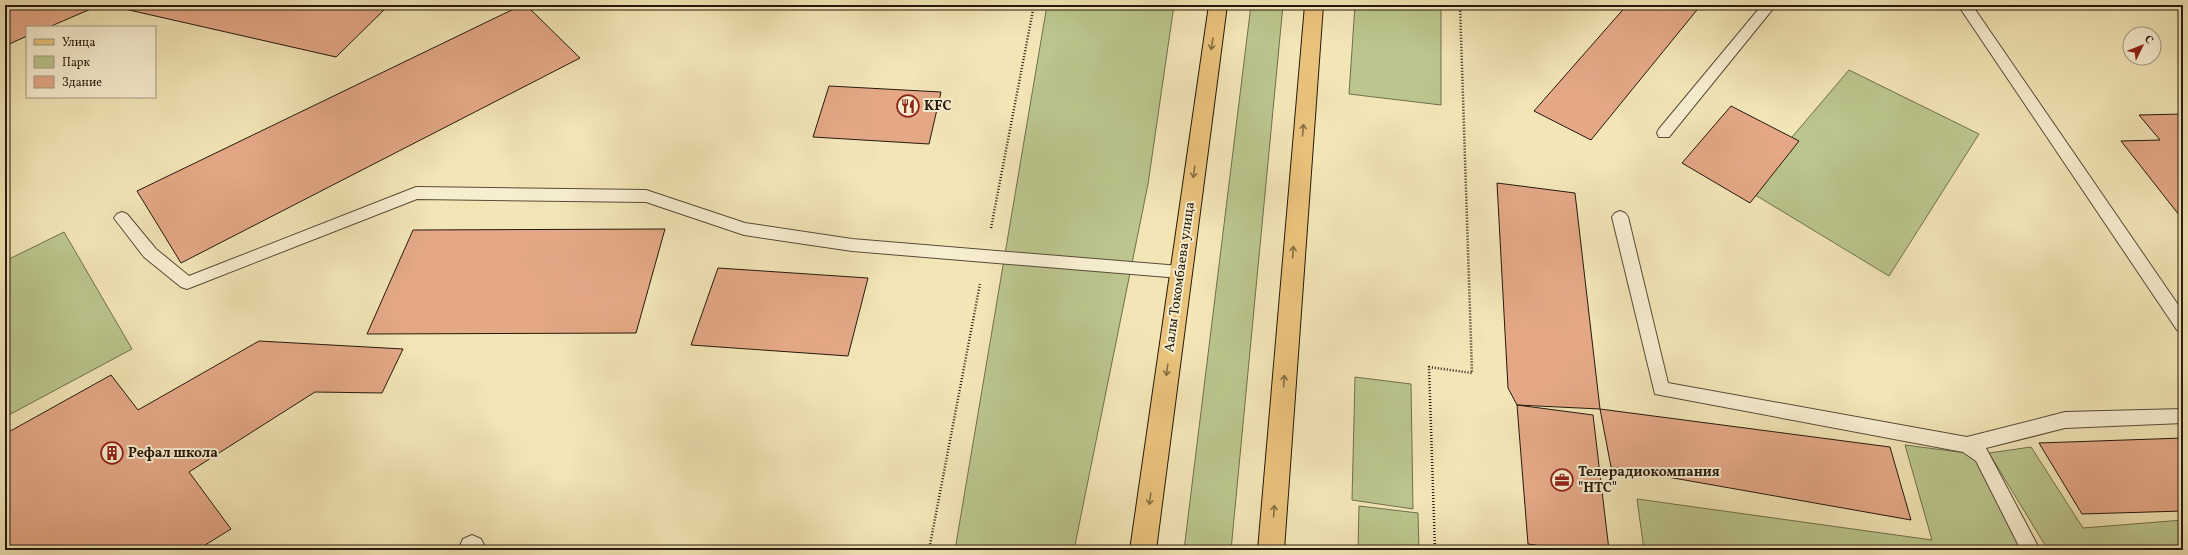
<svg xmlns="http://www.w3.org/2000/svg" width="2188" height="555" font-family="Vollkorn,serif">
<rect width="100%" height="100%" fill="#f2e5b6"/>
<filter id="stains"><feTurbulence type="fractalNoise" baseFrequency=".005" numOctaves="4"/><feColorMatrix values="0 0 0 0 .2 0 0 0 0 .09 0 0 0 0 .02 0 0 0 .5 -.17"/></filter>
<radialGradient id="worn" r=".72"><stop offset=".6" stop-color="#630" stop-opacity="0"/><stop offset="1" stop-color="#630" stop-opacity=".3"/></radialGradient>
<path fill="#bbc58d" stroke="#706f4c" d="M1047,5h127l-26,179 -74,366h-119z
M1251,5h32l-52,545h-47z
M1355,5h86v100l-92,-11z
M1849,70l130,64 -90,142 -142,-86z
M64,232l68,117 -127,68v-156z
M1355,377l56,7 2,125 -61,-9z
M1905,445l77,10 39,95h-377l-7,-51 295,41z
M2031,447l52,81 100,-8v30h-135l-59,-97z
M1359,506l59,7 1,37h-61z"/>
<path fill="#e4a887" stroke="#25190b" d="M5,5h95l-51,22h-22v9l-22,10z
M107,5h282l-53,52z
M522,5h4l54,53 -399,205 -44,-72z
M1627,5h74l-110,135 -57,-29z
M829,86l112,6 -12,52 -116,-7z
M1731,106l68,35 -49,62 -68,-40z
M2183,114v106l-62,-79 39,-1 -21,-25z
M1497,183l78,10 25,216 -83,-4 -9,-17z
M665,229l-29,104 -269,1 46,-104z
M718,268l150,10 -20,78 -157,-11z
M259,341l144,8 -21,44 -67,-1 -126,80 42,57 -34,21h-192v-116l106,-59 27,35z
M1517,405l76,10 16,135h-39l-42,-6z
M1600,409l290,38 21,73 -300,-53z
M2183,438v73l-101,3 -43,-71z"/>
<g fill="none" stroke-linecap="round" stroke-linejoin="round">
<g stroke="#584c36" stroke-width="2">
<path id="lane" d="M1762,5h14l-107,132h-10l-2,-4 2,-4z
M1958,5h14l211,307v20l-6,-2z
M416,187l230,3 99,33 107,16 328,27 6,2 2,4 -2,4 -6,2 -328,-27 -108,-16 -98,-33 -229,-3 -230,90 -6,-2 -37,-30 -30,-39 3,-4 5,-2 5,2 29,35 33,27z
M1620,211l5,2 3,4 40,166 299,54 98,-25 118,-3v14l-118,5 -79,20 54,102h-19l-45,-89 -13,-9 -308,-58 -43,-177 3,-4z"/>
</g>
<g stroke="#584c36" stroke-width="2">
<path id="street" d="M472,535l9,4 4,8 -1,3h-26l5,-11z"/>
</g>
<g stroke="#25190b" stroke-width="2">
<path id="primary" d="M1209,5h18l-71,545h-26z
M1305,5h18l-39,545h-26z"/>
</g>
<path stroke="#25190b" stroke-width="2.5" stroke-dasharray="1 2" stroke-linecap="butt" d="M991,228l43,-223
M929,550l51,-266
M1435,550l-6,-183 43,6 -12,-368"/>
<use href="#lane" fill="#f7eed0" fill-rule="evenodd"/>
<use href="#street" fill="#f7eed0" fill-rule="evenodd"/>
<use href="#primary" fill="#e9c27b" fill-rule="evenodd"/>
</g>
<defs><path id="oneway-shaft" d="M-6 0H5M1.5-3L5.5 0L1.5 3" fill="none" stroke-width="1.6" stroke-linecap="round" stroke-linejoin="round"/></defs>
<g stroke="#876e43">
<use href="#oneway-shaft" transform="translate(1212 44) rotate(99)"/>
<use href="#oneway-shaft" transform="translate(1303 130) rotate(-85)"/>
<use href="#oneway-shaft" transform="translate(1194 172) rotate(98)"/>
<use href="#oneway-shaft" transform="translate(1293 252) rotate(-86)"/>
<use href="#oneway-shaft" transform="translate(1167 370) rotate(98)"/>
<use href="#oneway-shaft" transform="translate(1284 381) rotate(-86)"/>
<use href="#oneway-shaft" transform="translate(1150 499) rotate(98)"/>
<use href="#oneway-shaft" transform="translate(1274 511) rotate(-86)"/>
</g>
<defs>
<g id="restaurant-ring" transform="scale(1.15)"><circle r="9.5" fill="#f7eed0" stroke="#8f2418" stroke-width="1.5"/><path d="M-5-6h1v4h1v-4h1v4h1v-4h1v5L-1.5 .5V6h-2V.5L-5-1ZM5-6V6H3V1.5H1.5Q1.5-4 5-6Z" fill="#8f2418"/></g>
<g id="building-ring" transform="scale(1.15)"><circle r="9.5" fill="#f7eed0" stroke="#8f2418" stroke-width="1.5"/><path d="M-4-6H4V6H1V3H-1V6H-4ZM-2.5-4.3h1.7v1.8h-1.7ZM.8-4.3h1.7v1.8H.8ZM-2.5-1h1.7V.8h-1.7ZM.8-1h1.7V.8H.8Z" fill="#8f2418"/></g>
<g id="office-ring" transform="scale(1.15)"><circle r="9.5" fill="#f7eed0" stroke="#8f2418" stroke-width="1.5"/><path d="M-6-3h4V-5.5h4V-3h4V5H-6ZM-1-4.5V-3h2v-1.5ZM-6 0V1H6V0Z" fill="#8f2418"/></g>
</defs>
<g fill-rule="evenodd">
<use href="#restaurant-ring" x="908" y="106"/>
<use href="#building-ring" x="112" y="453"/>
<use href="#office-ring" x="1562" y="480"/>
</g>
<g text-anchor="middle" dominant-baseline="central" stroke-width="4" stroke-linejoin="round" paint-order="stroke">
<g font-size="14" font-weight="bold" fill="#25190b" stroke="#f7eed0" text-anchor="start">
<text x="924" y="106">KFC</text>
<text x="128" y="453">Рефал школа</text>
<text x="1578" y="472">Телерадиокомпания<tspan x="1578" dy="16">"НТС"</tspan></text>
</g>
<g font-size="14" fill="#25190b" stroke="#f7eed0">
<text transform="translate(1180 277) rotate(-82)">Аалы Токомбаева улица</text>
</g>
</g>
<rect width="2188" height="555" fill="none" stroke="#f2e5b6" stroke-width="20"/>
<rect x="6" y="6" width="2176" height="543" fill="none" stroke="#25190b" stroke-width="2"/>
<rect x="10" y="10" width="2168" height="535" fill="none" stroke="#25190b"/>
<rect x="26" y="26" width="130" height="72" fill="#f7eed0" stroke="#a39981"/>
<rect x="34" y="39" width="20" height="6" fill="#e9c27b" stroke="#a39981"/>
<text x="62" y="46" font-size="12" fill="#25190b">Улица</text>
<rect x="34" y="56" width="20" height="12" fill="#bbc58d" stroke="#a39981"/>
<text x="62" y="66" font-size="12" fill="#25190b">Парк</text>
<rect x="34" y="76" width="20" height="12" fill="#e4a887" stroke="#a39981"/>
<text x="62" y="86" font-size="12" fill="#25190b">Здание</text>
<g transform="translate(2142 46) rotate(47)"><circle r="19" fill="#f7eed0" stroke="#a39981"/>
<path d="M0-3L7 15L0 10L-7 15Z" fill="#8f2418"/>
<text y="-6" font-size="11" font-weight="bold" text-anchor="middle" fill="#25190b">С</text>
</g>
<rect width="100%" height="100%" filter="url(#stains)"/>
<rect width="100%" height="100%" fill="url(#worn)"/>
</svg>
